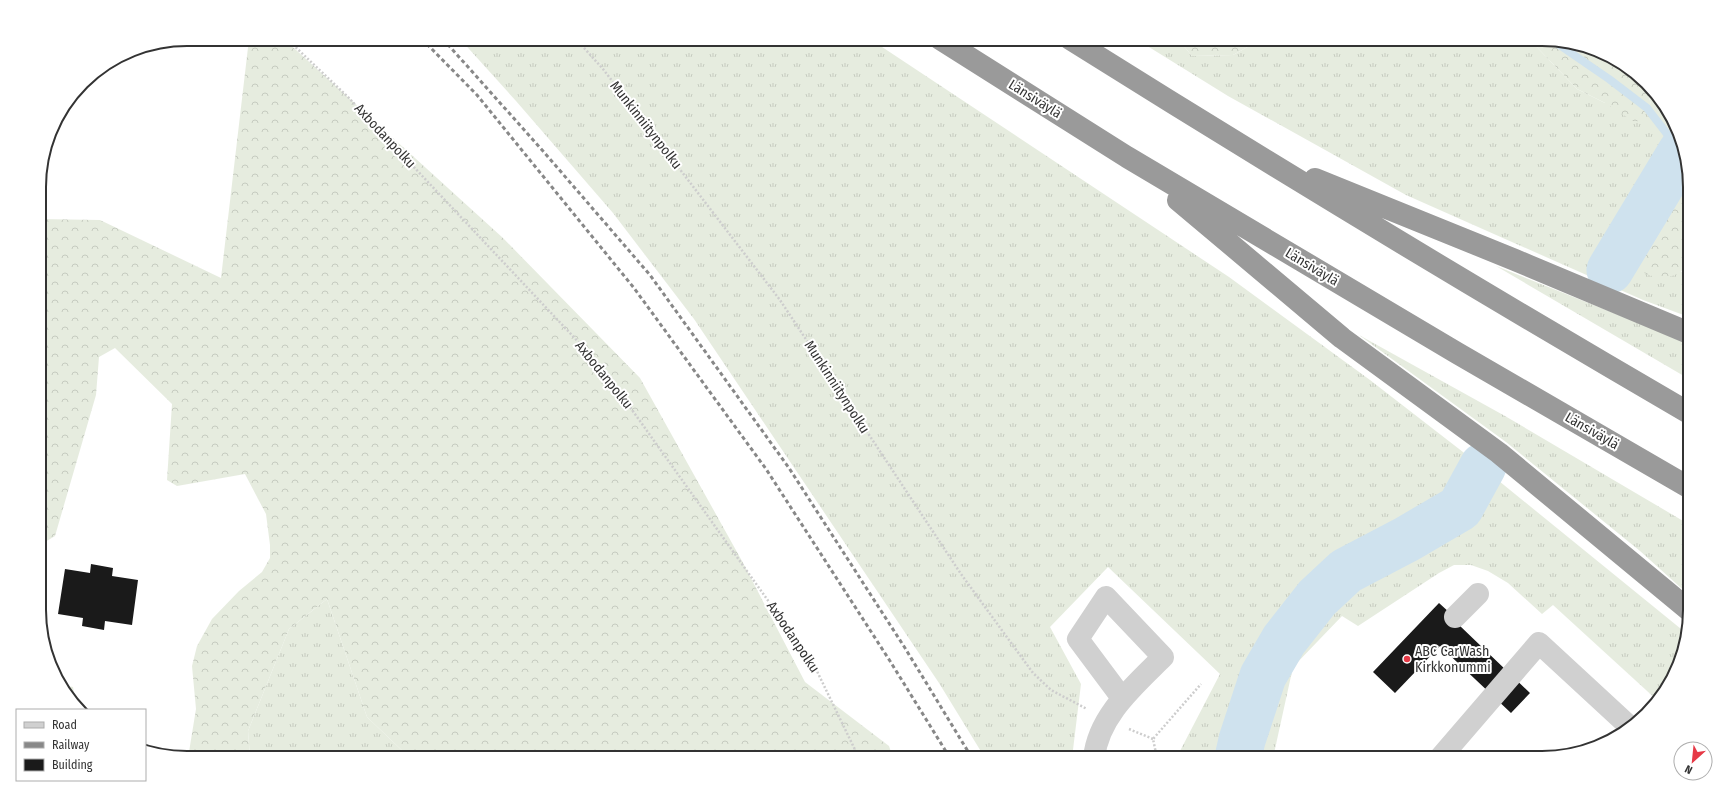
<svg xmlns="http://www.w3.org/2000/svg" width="1729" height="797" font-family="'Fira Sans Condensed',sans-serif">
<defs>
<pattern id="grass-tufts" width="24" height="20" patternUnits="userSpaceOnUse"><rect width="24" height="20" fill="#e6ecdf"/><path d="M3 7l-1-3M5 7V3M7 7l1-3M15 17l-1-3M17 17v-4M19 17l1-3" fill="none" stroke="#c6cbc0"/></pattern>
<pattern id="forest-crowns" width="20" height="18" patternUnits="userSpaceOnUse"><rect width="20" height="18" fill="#e6ecdf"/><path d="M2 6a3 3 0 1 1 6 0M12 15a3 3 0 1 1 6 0" fill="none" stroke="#c6cbc0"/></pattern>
</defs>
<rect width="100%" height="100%" fill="#fff"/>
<path fill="url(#grass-tufts)" d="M460,39h410l359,238 141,103 102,79 214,174 -7,34 -21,34 -105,-96 -11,9 -34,-31 -20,-12 -17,-6h-17l-15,8 -81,53 -16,-10 -49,51 -20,91h-92l-1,-7 40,-77 -112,-107 -58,60 31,57 -9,74h-87l-46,-75 -245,-364 -81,-106 -97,-112z
M1136,39h42l14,17 41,-1 29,-16h267l48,50 28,14 46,1 -7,-23c19,19 32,39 39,65l-4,-2 -7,41 -13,18 22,69 8,-7v52l-46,-17 -237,-105 -178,-99z
M1496,266l193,77v36z
M1359,335l146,81 185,109v71l-50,-45 -134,-109z
M327,599l40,118 43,41h-160l-2,-27 41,-102z"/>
<path fill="url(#forest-crowns)" d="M249,39h35l219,199 137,140 102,183 63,121 84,64 4,12h-483l-43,-41 -40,-118 -38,30 -41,102 2,27h-62l8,-49 -4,-43 5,-20 15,-27 27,-28 23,-19 8,-14v-13l-4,-31 -21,-40 -68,12 -10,-6 5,-76 -57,-56 -16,9 -3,38 -41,141 -15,9 -1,-326 61,1 121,58z
M1178,39h84l-29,16 -41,1z
M1529,39h13l57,11 33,20 12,11 7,23 -15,19 -31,-20 -28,-14z
M1679,144l4,2 6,22v97c-20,18 -34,15 -56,2l1,-16 8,-25 30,-41z
M63,685l10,2 3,19 -7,-6z"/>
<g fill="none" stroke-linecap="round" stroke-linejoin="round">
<path stroke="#cfe2ee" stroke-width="8" d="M1555,42l54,37 38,29 34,44 5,5"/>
<path stroke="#cfe2ee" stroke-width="47" d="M1610,270l71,-118
M1238,758l4,-18 21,-64 21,-36 33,-42 29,-27 61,-32 53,-31 23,-42"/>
</g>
<path fill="#1a1a1a" d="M91,564l22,4 -1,8 26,4 -6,45 -27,-4 -1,9 -22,-4 1,-8 -25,-4 7,-45 25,4z
M1439,603l22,20 -2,2 71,68 -19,20 -71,-67 -45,47 -22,-21z"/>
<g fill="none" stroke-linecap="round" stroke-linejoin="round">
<path stroke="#cdcdcd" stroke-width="2.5" stroke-dasharray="2 2" stroke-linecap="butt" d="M287,39l61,58 252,268 214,300 45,93
M576,39l27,30 177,231 181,274 72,99 18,17 36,19
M1129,729l24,10
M1157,758l-4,-19 48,-55"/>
<path stroke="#d0d0d0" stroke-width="22" d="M1455,617l23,-23
M1094,758c4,-42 41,-73 69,-101l-57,-60 -28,42 44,59
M1440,758l99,-115 91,84"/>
<path stroke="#9a9a9a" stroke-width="22" d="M940,39l187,118 330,196 233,135
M1070,39c204,128 411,253 619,374
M1315,179l200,81 174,73
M1178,200l164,138 157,115 191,158"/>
<path stroke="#888" stroke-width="3" stroke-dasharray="4 3" stroke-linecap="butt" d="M422,39l55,56 157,193 132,181 124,192 60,97
M443,39l100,112 107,124 139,193 116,180 67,110"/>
</g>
<circle fill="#e63946" stroke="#fff" stroke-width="1.5" cx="1407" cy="659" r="4"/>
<g text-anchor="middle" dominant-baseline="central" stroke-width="4" stroke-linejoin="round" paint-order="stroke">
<g font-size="14" fill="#333" stroke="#fff">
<text transform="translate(1035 99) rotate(32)">Länsiväylä</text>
<text transform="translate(646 125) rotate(52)">Munkinniitynpolku</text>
<text transform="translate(385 136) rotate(47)">Axbodanpolku</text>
<text transform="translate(1312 267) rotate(31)">Länsiväylä</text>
<text transform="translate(604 375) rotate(51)">Axbodanpolku</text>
<text transform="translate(837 387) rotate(57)">Munkinniitynpolku</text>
<text transform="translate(1592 431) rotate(30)">Länsiväylä</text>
<text transform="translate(793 637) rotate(56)">Axbodanpolku</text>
</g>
<g font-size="14" fill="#333" stroke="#fff" text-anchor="start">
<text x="1415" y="651">ABC CarWash<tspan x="1415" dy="16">Kirkkonummi</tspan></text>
</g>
</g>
<path d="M0 0H1729V797H0ZM187 46H1542A141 141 0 0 1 1683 187V610A141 141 0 0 1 1542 751H187A141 141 0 0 1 46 610V187A141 141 0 0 1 187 46Z" fill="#fff" fill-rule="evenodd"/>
<path fill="none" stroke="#333" stroke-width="2" d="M187 46H1542A141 141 0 0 1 1683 187V610A141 141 0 0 1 1542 751H187A141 141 0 0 1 46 610V187A141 141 0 0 1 187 46Z"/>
<rect x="16" y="709" width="130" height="72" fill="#ffffff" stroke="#adadad"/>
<rect x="24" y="722" width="20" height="6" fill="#d0d0d0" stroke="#adadad"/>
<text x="52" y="729" font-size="12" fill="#333333">Road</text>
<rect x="24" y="742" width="20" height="6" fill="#888888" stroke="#adadad"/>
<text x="52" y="749" font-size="12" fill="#333333">Railway</text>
<rect x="24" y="759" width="20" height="12" fill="#1a1a1a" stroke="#adadad"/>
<text x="52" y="769" font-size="12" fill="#333333">Building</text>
<g transform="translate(1693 761) rotate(207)"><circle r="19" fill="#ffffff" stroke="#adadad"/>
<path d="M0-3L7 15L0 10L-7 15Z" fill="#e63946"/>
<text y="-6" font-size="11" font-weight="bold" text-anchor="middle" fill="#333333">N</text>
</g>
</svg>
